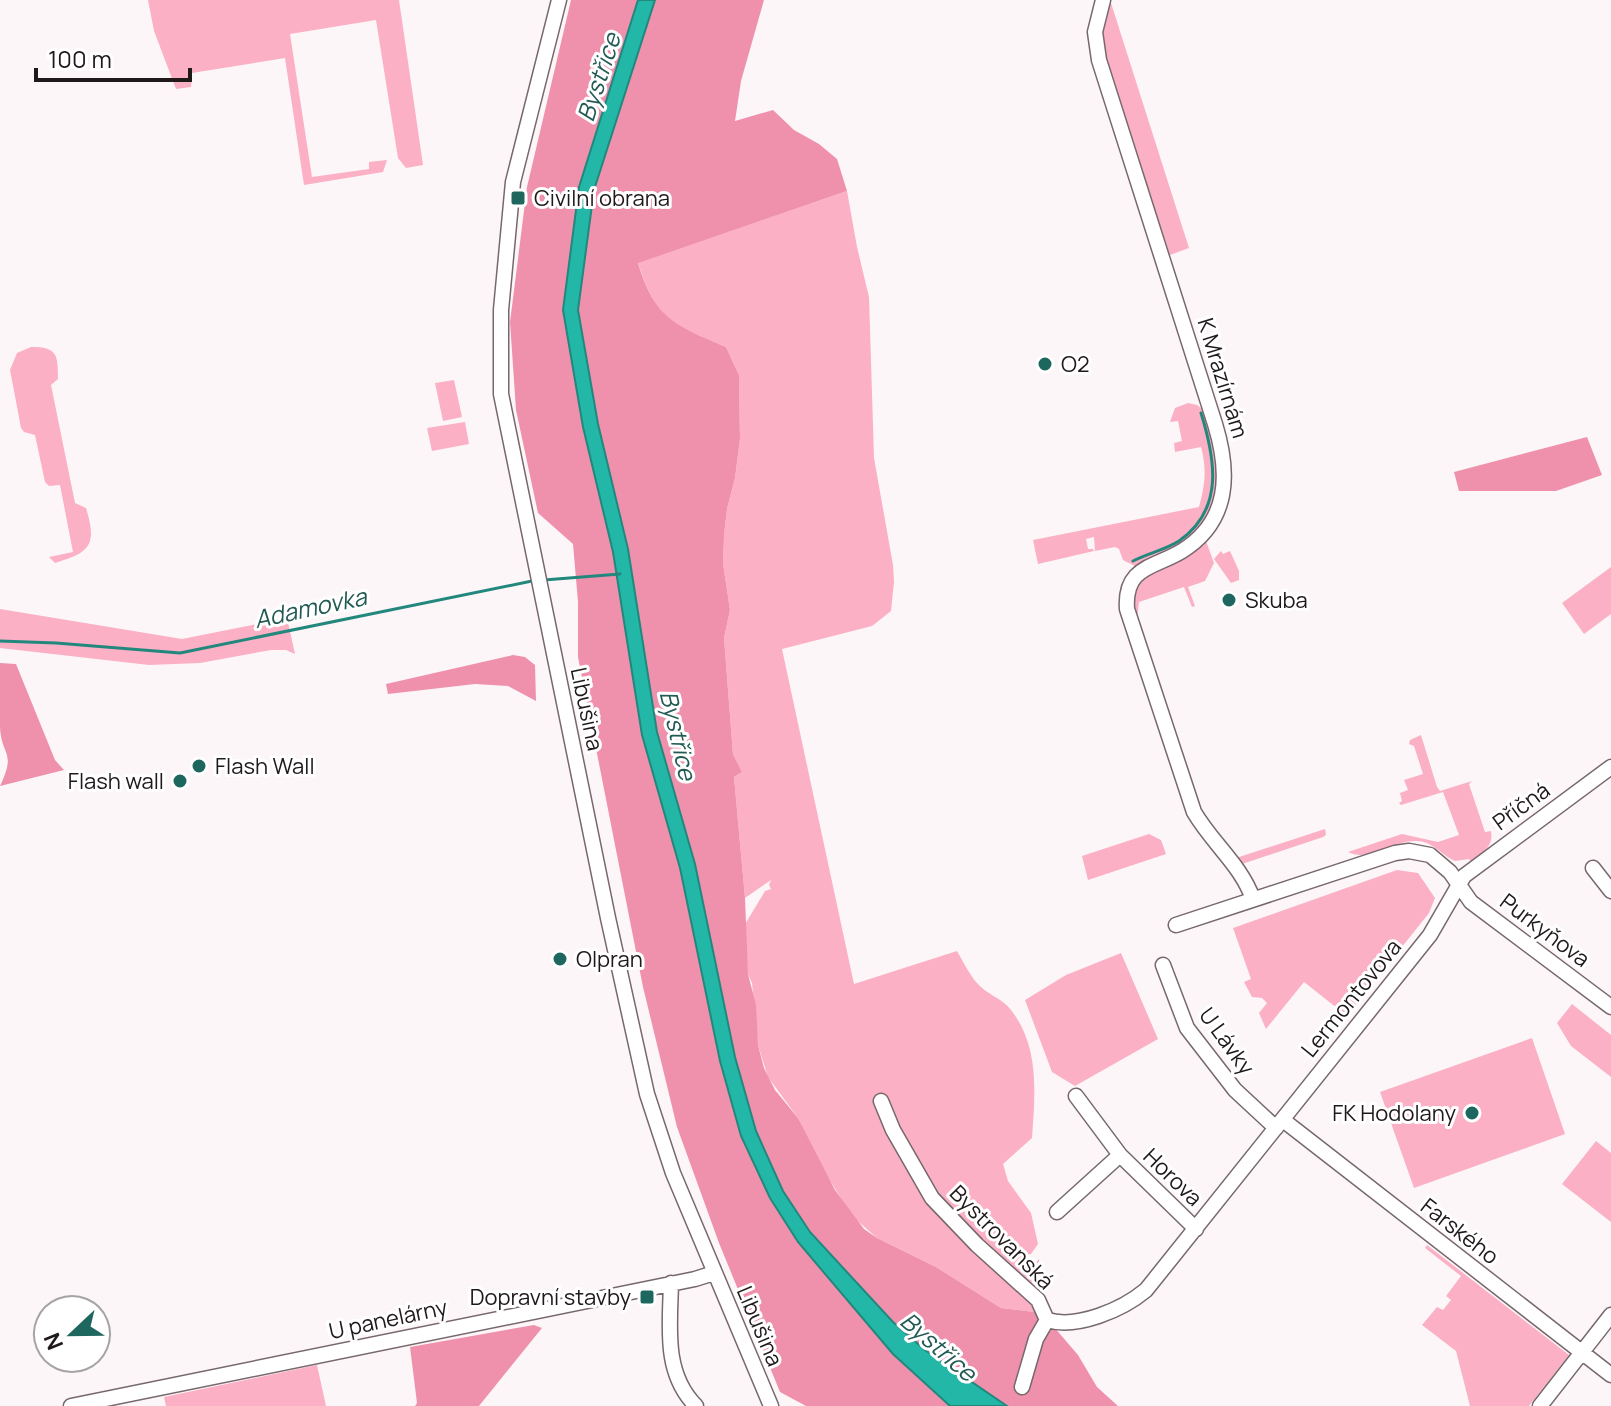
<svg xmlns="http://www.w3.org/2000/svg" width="1611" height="1406" font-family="Manrope,sans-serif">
<rect width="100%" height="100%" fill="#fdf6f8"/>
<path fill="#fbb0c5" d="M148,0h251l24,165 -17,3 -8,-10 -22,-138 -86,14 22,143 57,-8v-7l18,-2 -4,12 -79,13 -19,-127 -93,15 -1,14 -15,2 -22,-58z
M1111,3l78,245 -19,7 -66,-200c-2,-18 -3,-37 7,-52z
M847,191l10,56 12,50 5,161 19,107 1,17 -3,29 -19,15 -90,23 72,335 103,-33c6,10 12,23 20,32 9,11 25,15 34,27 29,37 24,84 21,128l-29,26 5,17 23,32 7,31 -7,10 -7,1 -5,10 8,8 12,-14 3,38 -114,-96 114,112 -41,-5 -65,-41 -59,-29 -25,-22 -31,-50 -23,-48 -30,-41 -10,-32 -6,-62 -4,-9 -4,-48 21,-35 6,-2 -2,-4 2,-5 -26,18 -11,-121 8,-5 -9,-18 -9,-116 6,-28 -7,-47 1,-27 3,-27 8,-31 5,-39 -1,-64 -13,-28c-52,-22 -71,-28 -88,-85z
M31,347c26,0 27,7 27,32l-7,6 24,118 11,5c11,37 5,44 -31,55l-6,-6 24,-5 -13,-67 -11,1 -4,-4 -10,-47 -11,-3 -3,-4 -11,-58 7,-17z
M454,380l8,37 -19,4 -8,-38z
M1188,403l9,2 8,6 16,58 -9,41 -14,20 -19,16 -44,20 -12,-6 -4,-11 -4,-2 -20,4 -1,-14 -8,2 2,10h5l1,2 -56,13 -5,-24 166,-33c6,-22 8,-37 2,-60l-26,5 -1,-9 8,-2 -4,-20 -8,1 5,-14z
M465,422l4,22 -37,7 -5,-23z
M1206,541l8,22 -9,18 -17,6 7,19 -3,1 -8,-20 -45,15 -2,19c-15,-57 40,-49 69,-80z
M1221,551l2,3 7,-3 9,20v9l-8,3 -17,-24z
M1611,567v47l-27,20 -22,-31z
M0,609l182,30 105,-21 8,36 -9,-4h-15l-71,13 -51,2 -149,-17z
M1421,735l16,52 3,4 32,-10 -3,3 16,48 6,-1c3,16 -9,22 -20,31l-2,-3 -14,2c-14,-6 -22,-20 -39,-20 -23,-1 -47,22 -68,11l54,-18 36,8 21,-7 -16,-43 -42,13 -2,-2 3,-2 -2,-8 8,-3 -4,-10 19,-6 -9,-28 -5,-2 1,-4z
M1325,829l1,6 -3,2 -81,27 -6,-6z
M1149,834l12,6 5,14 -78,26 -6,-24z
M1397,870l21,3 17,25 -6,15 -82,103 -43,-34 -38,47 -7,-16 8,-10 -5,-5 -10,-1 -8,-15 7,-3 -18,-51z
M1121,953l37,86 -83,47 -23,-14 -27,-72 41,-25z
M1572,1004l39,31v42l-40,-31 -14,-23z
M1532,1038l33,96 -151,54 -34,-96z
M1596,1141l15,12v69l-49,-38z
M1427,1245l142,110 -40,51h-59l-14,-55 -34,-26 15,-18 6,3 8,-10 -5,-4 15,-20 -36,-28z
M317,1365l9,41h-160l-2,-9z"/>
<path fill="#ef91ad" d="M571,0h67l-59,187 -16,123 20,117 30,125 29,183 38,133 40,193 21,75 29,62 28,44 95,112 57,52h-144l-26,-14 -61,-149 -42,-116 -34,-140 -65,-330v-55l-5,-58 -35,-31 -22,-103 -6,-88 17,-135z
M655,0h109l-23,81 -6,40 38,-11 21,20 25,14 18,15 10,32 -209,72c17,56 37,62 88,84l13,28 1,64 -5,39 -8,31 -3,27 -1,27 7,47 -6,28 9,116 9,18 -8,5 11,121 3,76 8,31 2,40 6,23 11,22 23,28 37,72 29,39 13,9 59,29 65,41 41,5 36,42 19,32 21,19h-111l-82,-56 -32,-28 -83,-90 -27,-41 -27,-60 -21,-74 -40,-193 -38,-132 -29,-183 -30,-125 -20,-114 16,-120z
M1587,437l15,38 -46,16h-97l-5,-19z
M513,655l12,2 10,8 1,36 -28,-15 -33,-2 -87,10 -2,-10z
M0,663l16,1 39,96 9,10 -64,16c17,-36 1,-29 0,-60 0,-21 0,-42 0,-63z
M534,1325l8,3 -63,78h-64l2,-3 -7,-56z"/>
<path fill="#23b7a8" stroke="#22887d" stroke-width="2" d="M638,0h17l-61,190 -16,120 20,114 30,125 29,183 38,132 40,193 21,74 27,60 27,41 83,90 32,28 82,56h-57l-57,-52 -95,-112 -28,-44 -29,-62 -21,-75 -40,-193 -38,-133 -29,-183 -30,-125 -20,-117 16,-123z"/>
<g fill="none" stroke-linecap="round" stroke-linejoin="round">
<path stroke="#22887d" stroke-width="3" d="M1133,561c15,-8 32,-11 46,-20 46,-32 36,-83 22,-128
M544,580l76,-6
M0,641l56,2 124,10 352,-72"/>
<g stroke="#76686c" stroke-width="17">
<path id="minor" d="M559,0l-46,182 -12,128v84l107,524 39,176 26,79 98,233
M1103,0l-8,32 4,28 116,364c15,49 15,97 -33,127 -28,17 -58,15 -55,58l67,203c18,31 47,53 59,87
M1593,868l18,23
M1176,925l219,-72 14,-2 21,4 20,17 21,30 140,105
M1163,965l24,63 48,62 41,38
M1076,1096l44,59 76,74
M881,1101l12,29 39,68 45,47 61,55 9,20
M1283,1120l328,255
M1057,1212l63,-57
M671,1283c-1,43 -8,90 25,123
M1047,1320c30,9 75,-10 99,-30l284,-355 34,-59 147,-109
M1022,1387l14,-48 11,-19
M71,1406l624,-127 19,-6
M1540,1406l71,-91"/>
</g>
<use href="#minor" stroke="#fff" stroke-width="14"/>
</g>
<g fill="#1e675f" stroke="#fff" stroke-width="3">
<rect x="510" y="190" width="16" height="16" rx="4"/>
<circle cx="1045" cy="364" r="8"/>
<circle cx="1229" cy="600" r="8"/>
<circle cx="199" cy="766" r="8"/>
<circle cx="180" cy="781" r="8"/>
<circle cx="560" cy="959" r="8"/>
<circle cx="1472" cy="1113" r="8"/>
<rect x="639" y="1289" width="16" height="16" rx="4"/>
</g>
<g text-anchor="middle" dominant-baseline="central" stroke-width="6" stroke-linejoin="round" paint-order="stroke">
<g font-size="22" fill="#1f191a" stroke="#fff" text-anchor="start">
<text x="534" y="198">Civilní obrana</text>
<text x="1061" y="364">O2</text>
<text x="1245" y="600">Skuba</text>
<text x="215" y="766">Flash Wall</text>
<text x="164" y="781" text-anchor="end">Flash wall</text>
<text x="576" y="959">Olpran</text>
<text x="1456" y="1113" text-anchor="end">FK Hodolany</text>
<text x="631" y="1297" text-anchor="end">Dopravní stavby</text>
</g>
<g font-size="22" fill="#1f191a" stroke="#fff">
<text transform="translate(1223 378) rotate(73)">K Mrazírnám</text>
<text transform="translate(587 709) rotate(78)">Libušina</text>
<text transform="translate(1521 806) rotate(-36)">Příčná</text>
<text transform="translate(1545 930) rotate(37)">Purkyňova</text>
<text transform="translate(1351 998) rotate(-51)">Lermontovova</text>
<text transform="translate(1227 1041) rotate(54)">U Lávky</text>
<text transform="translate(1173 1177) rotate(44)">Horova</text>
<text transform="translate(1460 1231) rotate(38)">Farského</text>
<text transform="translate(1002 1237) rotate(45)">Bystrovanská</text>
<text transform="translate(388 1319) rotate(-12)">U panelárny</text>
<text transform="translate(760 1326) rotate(67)">Libušina</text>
</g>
<g font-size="24" font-style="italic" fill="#235b54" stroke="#fff">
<text transform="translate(598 77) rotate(-72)">Bystřice</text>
<text transform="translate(310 607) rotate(-12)">Adamovka</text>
<text transform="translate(679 735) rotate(77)">Bystřice</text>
<text transform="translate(939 1346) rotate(41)">Bystřice</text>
</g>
</g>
<g transform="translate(72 1334) rotate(248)"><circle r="38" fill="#ffffff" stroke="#a5a3a3" stroke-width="2"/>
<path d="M0-6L14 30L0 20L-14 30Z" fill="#1e675f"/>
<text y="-12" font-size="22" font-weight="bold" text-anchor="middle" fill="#1f191a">N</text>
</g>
<path d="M36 68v12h154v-12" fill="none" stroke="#1f191a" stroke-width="4"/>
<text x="48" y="68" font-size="24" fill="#1f191a" stroke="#ffffff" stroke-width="6" paint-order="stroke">100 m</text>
</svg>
